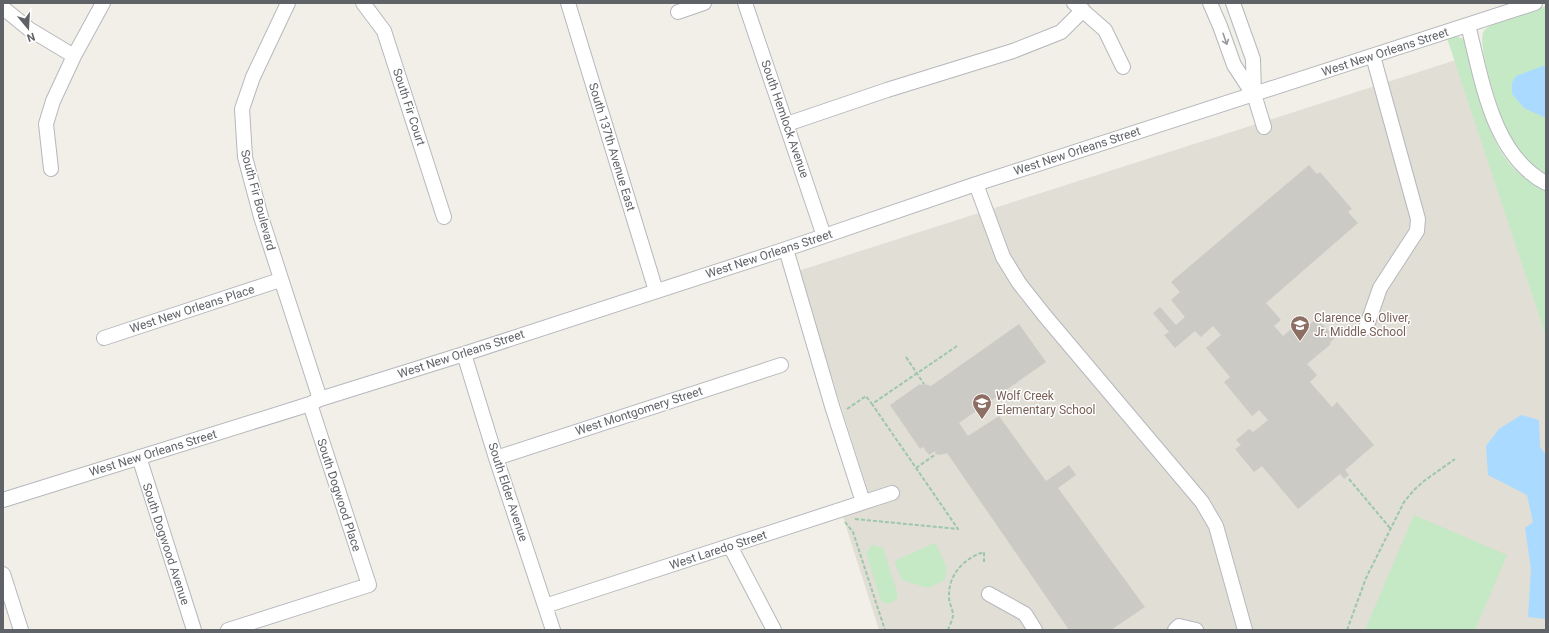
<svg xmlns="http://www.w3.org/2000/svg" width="1549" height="633" font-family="Roboto,sans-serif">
<rect width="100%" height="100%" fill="#f1efe8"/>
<path fill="#e1ded6" d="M1456,60l90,277v293h-667l-36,-113 30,-10 -75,-236z"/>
<path fill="#c5e8c5" d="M1546,6v170c-12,-8 -28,-22 -34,-34 -9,-16 -37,-98 -28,-111 7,-10 49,-21 62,-25z
M1455,36l9,3 25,88c12,31 27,49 57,64v146l-99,-299z
M1414,515l93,40 -32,75h-110z
M934,543l2,1 11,24 -2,12 -17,8 -26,-8 -7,-17 2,-3z
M872,545l11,3 15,47 -2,5 -9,4 -6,-3 -15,-48z"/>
<path fill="#aadaff" d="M1546,65v53l-22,-10 -12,-14v-11l4,-7z
M1521,415l18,5 1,27 6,8v164l-18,-2 3,-48 -6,-41 8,-6 -6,-27 -39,-20 -2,-29 13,-17z"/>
<path fill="#cccac5" d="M1309,165l8,9 3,-2 32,37 -4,3 10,11 -92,80 15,17 -7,6 9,10 21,-18 5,7 8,-7 18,20 -5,4 1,2 -24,20 10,11 -7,7 22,25 5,-5 37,43 -29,25 4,5 -5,4 -4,-5 -42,35 -36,-43 -8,6 -19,-23 6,-4 -5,-5 13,-11 4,3 15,-12 -9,-10 -7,6 -28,-34 6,-5 -24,-29 15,-13 -8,-9 -12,11 -6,-6 -20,17 -11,-13 5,-3 -16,-19 7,-6 16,18 9,-8 -14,-17 9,-8 -9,-10z
M1019,324l27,38 -87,61 9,13 31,-20 47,65 23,-16 7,10 -18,13 87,119 -34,23h-42l-122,-177 -7,2 -4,-1 -1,-3 -6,4 -6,-8 -3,2 -30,-44 30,-21 1,1 3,-1 7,2z"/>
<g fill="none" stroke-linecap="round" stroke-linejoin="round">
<g stroke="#b5b8bc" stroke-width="16">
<path id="minor" d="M288,3l-35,74 -11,32 3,48 16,60 59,182
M363,3l21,28 60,186
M568,3l88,288
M745,3l79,233
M1074,3l31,27 18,37
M1210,3l10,23 14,39 19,29
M1233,3l20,56 1,35 10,33
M3,8l26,21 45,27
M678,12l26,-9
M1468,25c14,54 24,130 78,158
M787,124l100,-34 126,-39 48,-19 22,-22
M51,169l-5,-45 7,-23 21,-45 29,-53
M976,184l27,73 16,26 26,33 157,186 14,24 29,104
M786,249l46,157 31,96
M1366,328l14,-40 37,-57 1,-12 -45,-163
M104,338l176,-58
M464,354l32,104 57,172
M139,457l55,173
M496,458l285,-93
M3,500l307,-96 10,-5 144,-45 322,-105 190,-65 559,-181
M730,546l44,84
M3,574l18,56
M989,594l36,20 10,16
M545,606l347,-113
M228,630l141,-45 -59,-181
M1175,630l4,-4 17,4"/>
</g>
<path stroke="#9cc7a9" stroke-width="2" stroke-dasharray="4 2" stroke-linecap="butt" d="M906,357l18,27
M847,409l19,-13 6,8 85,-58
M916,468l20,-14
M1349,479l41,49
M855,519l103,10 -86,-125
M845,522l8,10 32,98
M948,630c1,-4 5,-10 5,-15 0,-5 -4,-12 -4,-18 -1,-22 15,-39 35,-45v10
M1347,630l19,-52 38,-76 10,-12 10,-9 31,-22"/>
<use href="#minor" stroke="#fff" stroke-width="14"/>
</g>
<defs><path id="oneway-shaft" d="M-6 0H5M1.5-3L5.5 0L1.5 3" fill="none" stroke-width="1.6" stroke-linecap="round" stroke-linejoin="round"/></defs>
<use stroke="#979a9d" href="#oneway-shaft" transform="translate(1225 39) rotate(71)"/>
<defs>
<g id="school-pin" transform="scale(1)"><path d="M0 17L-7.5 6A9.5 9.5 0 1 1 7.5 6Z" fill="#8d6e63" stroke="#fff"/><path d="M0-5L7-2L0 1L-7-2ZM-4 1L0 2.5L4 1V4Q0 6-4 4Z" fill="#fff"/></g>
</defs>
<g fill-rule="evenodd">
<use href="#school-pin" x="1300" y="325"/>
<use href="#school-pin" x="982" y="403"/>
</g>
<g text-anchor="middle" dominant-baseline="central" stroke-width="3" stroke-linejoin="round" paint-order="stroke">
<g font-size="12" fill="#5f6368" stroke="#fff">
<text transform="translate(1385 52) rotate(-18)">West New Orleans Street</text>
<text transform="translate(409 107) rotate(72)">South Fir Court</text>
<text transform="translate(785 119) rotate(71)">South Hemlock Avenue</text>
<text transform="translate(612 147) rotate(73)">South 137th Avenue East</text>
<text transform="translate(1077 151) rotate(-18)">West New Orleans Street</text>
<text transform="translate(258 200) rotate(75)">South Fir Boulevard</text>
<text transform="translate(769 254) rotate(-18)">West New Orleans Street</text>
<text transform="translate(192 309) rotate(-18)">West New Orleans Place</text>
<text transform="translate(461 354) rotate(-18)">West New Orleans Street</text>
<text transform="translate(639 411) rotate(-18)">West Montgomery Street</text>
<text transform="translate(153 453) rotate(-17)">West New Orleans Street</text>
<text transform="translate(508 492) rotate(72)">South Elder Avenue</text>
<text transform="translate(339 495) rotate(72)">South Dogwood Place</text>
<text transform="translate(166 544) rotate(72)">South Dogwood Avenue</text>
<text transform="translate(718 550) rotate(-18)">West Laredo Street</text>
</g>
<g font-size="12" fill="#785e54" stroke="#fff" text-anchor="start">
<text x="1314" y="318">Clarence G. Oliver,<tspan x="1314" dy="14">Jr. Middle School</tspan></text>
<text x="996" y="396">Wolf Creek<tspan x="996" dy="14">Elementary School</tspan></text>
</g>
</g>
<rect width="1549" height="633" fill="none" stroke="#5f6368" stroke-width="8"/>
<g transform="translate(28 28) rotate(162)" stroke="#ffffff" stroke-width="3" paint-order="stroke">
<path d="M0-3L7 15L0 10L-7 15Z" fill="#5f6368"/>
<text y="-6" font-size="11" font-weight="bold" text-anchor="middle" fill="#5f6368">N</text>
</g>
</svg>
